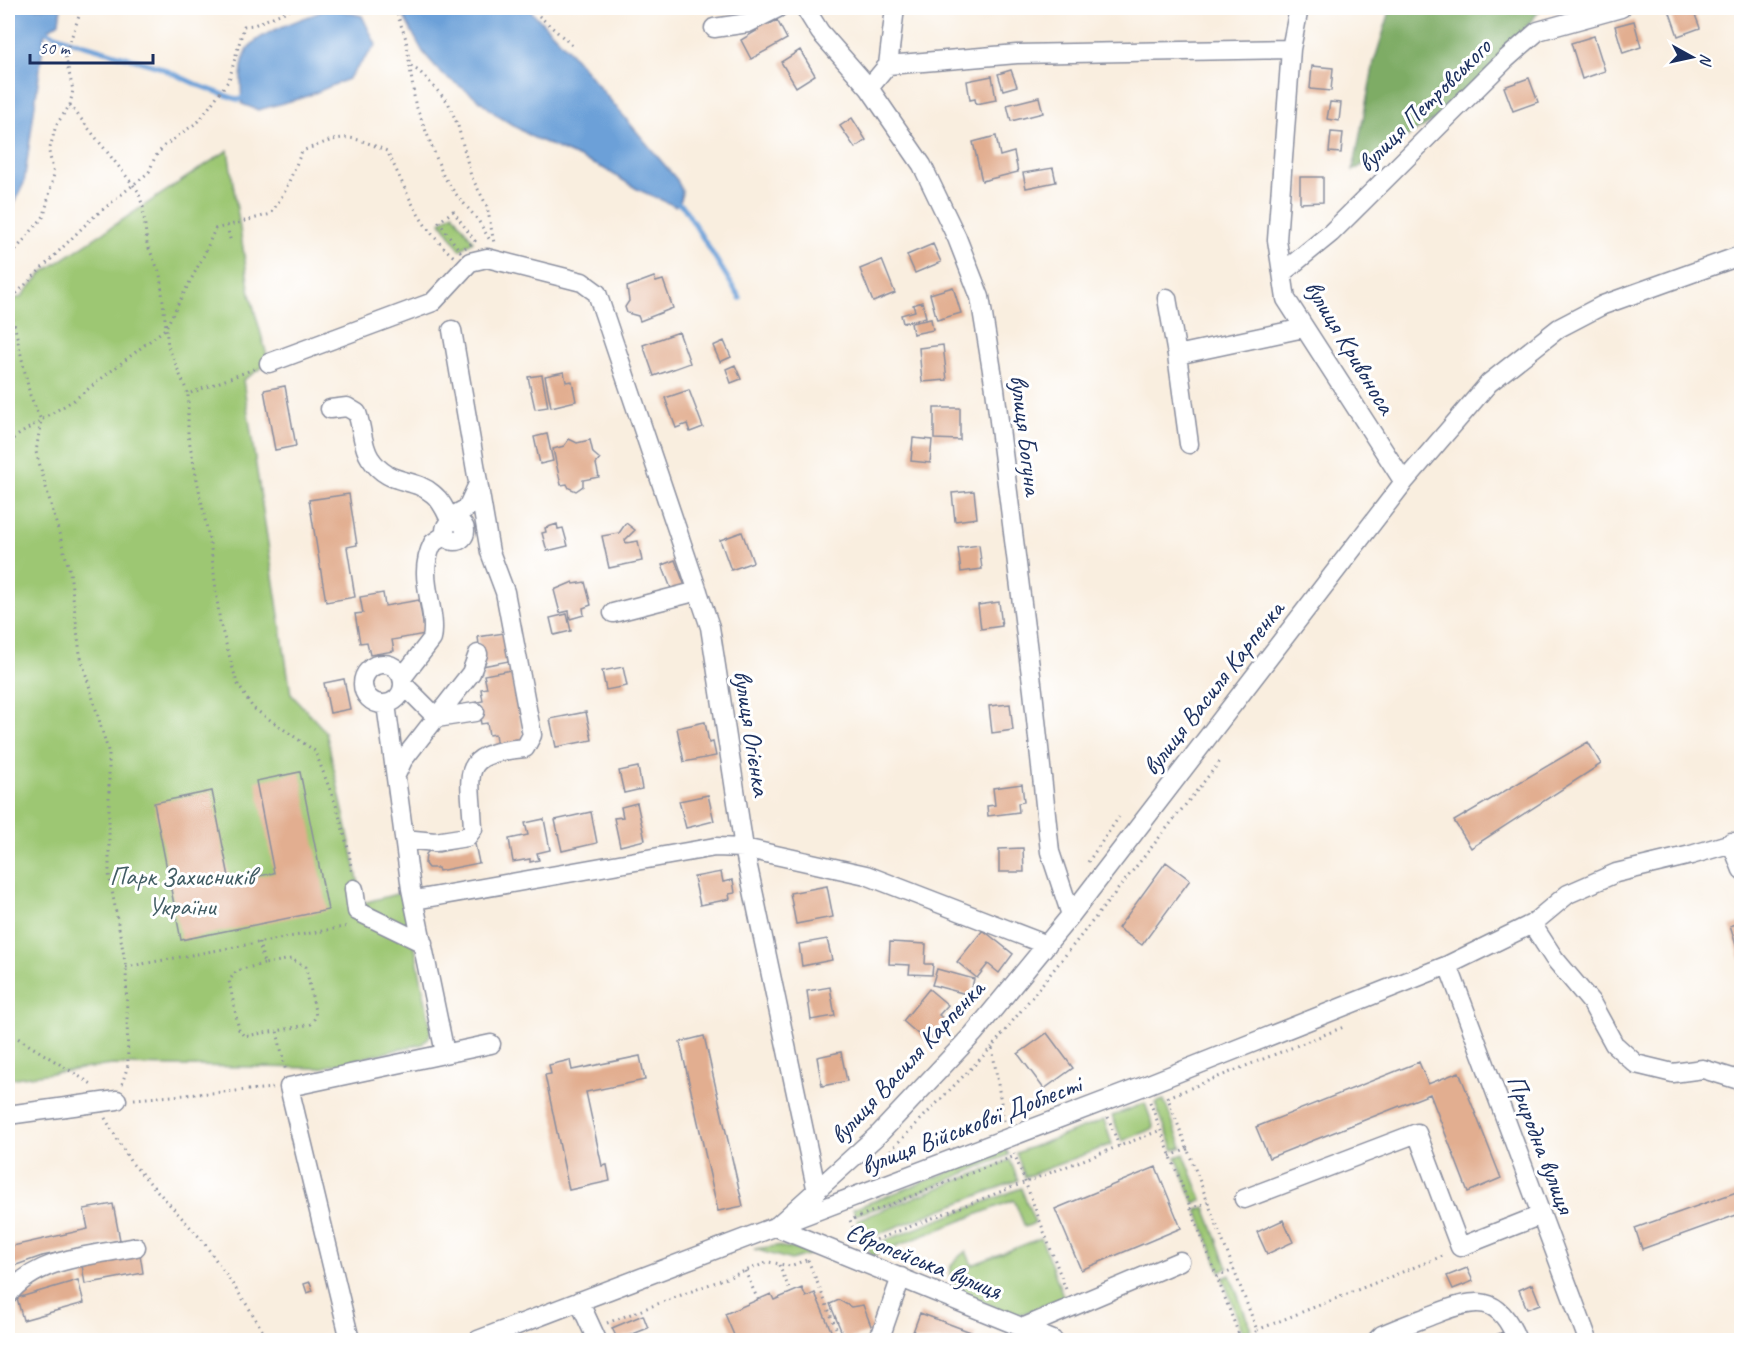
<svg xmlns="http://www.w3.org/2000/svg" width="1749" height="1348" font-family="Caveat,sans-serif">
<rect width="100%" height="100%" fill="#fff"/>
<filter id="ink" filterUnits="userSpaceOnUse"><feTurbulence type="fractalNoise" baseFrequency=".0167" numOctaves="2"/><feDisplacementMap in="SourceGraphic" scale="12" xChannelSelector="R" yChannelSelector="G"/><feConvolveMatrix kernelMatrix="1 2 1 2 8 2 1 2 1" color-interpolation-filters="sRGB"/></filter>
<filter id="wash" filterUnits="userSpaceOnUse"><feTurbulence type="fractalNoise" baseFrequency=".008" numOctaves="4" result="noise"/><feDisplacementMap in="SourceGraphic" scale="24" xChannelSelector="R" yChannelSelector="G"/><feGaussianBlur stdDeviation="1.35" result="paint"/><feColorMatrix in="noise" values="0 0 0 0 0 0 0 0 0 0 0 0 0 0 0 0 0 1.4 0 .05"/><feComposite in="paint" operator="in"/></filter>
<g filter="url(#wash)">
<rect width="100%" height="100%" fill="#f9eedf"/>
<path fill="#9dc773" stroke="#5c7b68" stroke-width="1.5" d="M228,150l22,144 19,69 -26,17 48,314 35,38 37,171 41,-11 27,137 -2,8 -7,7 -102,24 -208,-3 -104,14v-778l13,-4 21,-24z
M453,213l20,28 -13,9 -19,-28z
M1164,1100l18,47 -8,3 -19,-47z
M1145,1103l9,25 -32,13 -10,-25z
M1104,1120l8,24 -87,33 -9,-24z
M1006,1150l3,5 -116,48 -38,12 -2,-6z
M1184,1154l18,46 -8,3 -18,-46z
M1010,1160l8,20 -153,59 -8,-19z
M1021,1188l14,35 -10,4 -11,-27 -143,56 -3,-9z
M1205,1207l23,61 -8,3 -23,-61z
M1041,1238l23,60 -42,16h-13l-53,-24 -6,-12 1,-12 4,-6 11,-9 6,14z
M776,1246l41,6 -26,8 -37,-11z
M1230,1275l21,54 -8,4 -20,-55z"/>
<path fill="#7eac65" stroke="#4c6e62" stroke-width="1.5" d="M1391,8h151l-78,93 -111,70 21,-109z"/>
<path fill="#6ca0d8" stroke="#44689b" stroke-width="1.5" d="M8,8h53l-2,14 -14,10 -21,151 -16,32z
M331,8l31,8 14,29 -28,34 -43,18 -47,13 -16,-6c-1,-17 -3,-40 6,-55 11,-18 64,-33 83,-41z
M399,8l130,1 37,38 111,133 5,11 -1,9 -6,6 -38,-17 -32,-20 -73,-32 -34,-21 -25,-21 -31,-21 -19,-22z"/>
<g fill="none" stroke-linecap="round" stroke-linejoin="round">
<path stroke="#6ca0d8" stroke-width="5" d="M42,26l6,6 27,10 84,25 41,19 39,14 8,-6
M672,200l11,6 57,92"/>
</g>
<g id="blocks">
<path fill="#e2ae90" d="M740,8h29l-21,13z
M1675,8h10l3,6 6,-2 6,16 -22,8 -9,-26z
M768,19l2,5 7,-4 10,19 -36,20 -10,-19 17,-10 -2,-4z
M1634,21l7,26 -18,6 -8,-27z
M1594,36l11,35 -23,8 -11,-36z
M800,50l15,25 -19,12 -15,-25z
M1312,66l21,2 -2,23 -21,-2z
M1011,70l6,16 -14,4 -5,-16z
M992,76l4,24 -20,4 -1,-5 -5,1 -3,-19z
M1529,78l9,24 -25,9 -9,-24z
M1039,97l4,16 -32,8 -4,-16z
M1330,102l11,1 -2,18 -12,-2z
M852,118l14,22 -11,8 -15,-22z
M1331,132l12,1 -2,20 -12,-1z
M996,136l4,20 14,-4 4,20 -36,9 -9,-39z
M1053,168l3,14 -30,6 -3,-15z
M1300,177h23v25l-23,1z
M933,244l8,18 -26,11 -8,-18z
M882,260l13,33 -22,9 -13,-33z
M654,277l2,5 7,-2 10,28 -33,13 -2,-5 -11,-3 -2,-6 4,-6 -2,-14z
M953,287l8,26 -24,7 -7,-26z
M922,302l4,15 -23,6 -2,-8 14,-4 -2,-6z
M931,319l2,11 -20,4 -2,-11z
M679,332l11,31 -36,13 -11,-31z
M724,341l7,16 -11,5 -7,-16z
M943,345l4,35 -25,2 -3,-34z
M735,365l6,14 -10,4 -5,-14z
M564,372l2,10 6,-1 4,20 -25,6 -6,-31z
M542,375l6,32 -13,2 -7,-32z
M285,386l11,60 -21,4 -11,-60z
M689,390l14,37 -13,5 -3,-8 -11,4 -11,-30z
M934,408h26v32l-26,-1z
M547,434l6,27 -13,3 -6,-27z
M913,438l19,2 -2,23 -19,-2z
M569,439l8,4 13,-3 3,13 7,6 -4,5 3,13 -16,3v6l-7,5 -7,-3 -2,-4 -6,1 -8,-36 11,-3z
M974,491l3,27 -22,3 -3,-28z
M349,494l8,51 -10,2 8,50 -29,5 -17,-102z
M626,523l9,7 -10,10 1,3 12,-2 4,20 -33,7 -7,-32 17,-3z
M557,524l1,5 5,-1 5,18 -21,5 -5,-18 4,-1 -1,-4z
M742,532l11,30 -22,8 -11,-30z
M979,545l3,24 -21,3 -3,-24z
M675,560l10,26 -13,5 -10,-26z
M573,582l1,2 11,-2 6,23 -8,3 1,7 -14,4 -1,-8 -9,2 -6,-23z
M383,593l2,13 34,-6 6,34 -33,6 2,11 -24,4 -3,-13 -7,1 -5,-29 8,-1 -3,-16z
M999,602l3,24 -21,3 -3,-24z
M567,614l4,17 -17,4 -4,-17z
M504,633l5,28 -27,5 -4,-29z
M623,667l4,19 -21,4 -4,-19z
M511,670l13,73 -27,4 -2,-13 -6,1 -2,-12 -6,1 -4,-22 6,-1 -2,-12 6,-1 -3,-13z
M344,679l6,30 -20,4 -6,-30z
M1010,704l3,26 -21,3 -3,-27z
M586,712l6,28 -36,7 -6,-28z
M705,722l4,21 4,-1 3,14 -32,6 -7,-34z
M1588,742l13,22 -130,84 -17,-27z
M638,767l4,22 -18,4 -5,-22z
M300,772l28,138 -147,30 -27,-137 58,-12 18,91 44,-9 -18,-92z
M1022,784l2,18 -6,1 1,9 -31,4 -1,-10 8,-1 -2,-17z
M708,795l6,26 -28,7 -7,-27z
M637,803l8,37 -25,6 -6,-28 9,-1 -2,-10z
M591,812l6,31 -35,8 -7,-31z
M544,819l6,31 -13,3 2,7 -9,2v-3l-17,3 -4,-23 19,-4 -3,-12z
M475,844l4,19 -40,8 -1,-3h-10l-3,-4 1,-10 3,-3 10,1z
M1023,848l1,24h-25v-23z
M1166,862l24,18 -48,65 -24,-17z
M721,872l2,10 10,-2 2,13 -6,1 1,5 -30,6 -6,-28z
M827,886l6,31 -37,7 -6,-31z
M1742,922v39h-1l-11,-35z
M983,930l30,24 -14,19 -11,-9 -11,14 -20,-16z
M827,939l5,21 -30,6 -3,-22z
M890,942l36,2 -1,20h8l-1,11 -23,-1 1,-9 -21,-1z
M937,969l37,10 -4,16 -38,-10z
M830,987l5,29 -24,4 -4,-29z
M929,989l19,16 -9,10 6,5 -18,22 -24,-21z
M1047,1033l26,35 -29,21 -26,-35z
M704,1036l39,170 -25,5 -38,-169z
M841,1052l6,29 -25,5 -5,-29z
M640,1056l5,24 -59,12 16,74 5,-1 3,16 -41,9 -24,-115 6,-1 -2,-9 21,-5 2,10z
M1419,1062l9,22 31,-12 42,106 -33,14 -38,-98 -161,64 -13,-31z
M1156,1167l25,61 -100,42 -26,-61z
M1742,1190v23l-100,36 -7,-21z
M113,1204l7,36 -78,16 -34,12v-21l80,-18 -4,-20z
M1283,1220l10,22 -26,12 -10,-22z
M140,1254l3,19 -58,11 -3,-19z
M1467,1268l6,13 -20,8 -6,-13z
M78,1280l6,23 -61,17 -6,-22z
M310,1282l3,9 -6,2 -3,-9z
M1532,1284l8,20 -13,5 -8,-19z
M802,1288l4,9 9,-4 20,47h-99l-11,-26 46,-20 3,6z
M839,1300l12,7 12,-2 10,26 -28,9 -15,-36z
M920,1313l56,21 -2,6h-64z
M643,1315l5,13 -30,12 -6,-12z
M1503,1332l3,8h-23z"/>
</g>
</g>
<g filter="url(#ink)">
<use href="#blocks" fill-opacity="0" stroke="#8a8e9e" stroke-width="1.5"/>
<g fill="none" stroke-linecap="round" stroke-linejoin="round">
<g stroke="#8a8e9e" stroke-width="21">
<path id="minor" d="M805,8l15,24 49,56 53,77 35,73 23,59 15,92 38,302 17,161 21,63
M1299,8l-8,41 -14,191 9,59 118,183
M714,28l34,-5 30,-15
M888,65l7,-57
M869,88l19,-23 129,-11 274,-5
M1282,273l49,-40 175,-174 32,-28 83,-23
M1167,298l10,57
M269,363l164,-61 37,-40 17,-4 95,24 15,11 113,334 34,221 73,344
M330,409l17,-2 10,6c5,13 5,33 13,45 19,29 42,18 63,36 9,7 13,18 18,28
M1189,444l-12,-89 127,-27
M449,518l18,-10 11,-24
M445 531a10 10 0 1 1 20 0a10 10 0 1 1-20 0Z
M613,613l85,-22
M363 684a20 20 0 1 1 40 0a20 20 0 1 1-40 0Z
M402,678l30,-39c6,-31 -17,-61 1,-96l12,-8
M403,684l34,34 38,-6
M386,704l25,185 34,164
M396,775l7,-15 68,-87 7,-19
M404,839l31,3 32,-5 6,-8c-2,-56 -17,-75 52,-81l7,-13 -27,-143 -15,-40 -38,-222
M1731,842l11,28
M354,889l3,22 66,32
M415,900l300,-53 29,1 122,27 181,70
M1532,924l22,34 37,44 23,42 22,20 37,9 30,-4 39,12
M1448,965l140,375
M8,1115l109,-15
M1244,1199l173,-66 43,114 81,-32
M776,1227l104,-94 94,-100 97,-118 333,-433 85,-99 70,-55 44,-23 139,-50
M776,1227l277,113
M8,1295c29,-38 84,-39 128,-48
M579,1301l18,39
M1022,1328l158,-67
M350,1340l-61,-253 202,-43
M478,1340l666,-254 304,-121 84,-41 36,-30 48,-21 75,-18 51,-15
M875,1340l6,-5 20,-58
M1377,1340l5,-5c18,-8 35,-14 53,-21 41,-16 64,-20 82,26"/>
</g>
<path stroke="#8a8e9e" stroke-width="3" stroke-dasharray="1.5 4.5" stroke-linecap="butt" d="M395,8l11,31 9,64 28,72 12,18 23,27 13,22
M530,8l43,38
M411,66l9,6 28,30 10,24 13,50 16,30 7,37
M70,105l3,-15 -8,-35 17,-47
M453,211l22,30 -15,10 -21,-29z
M227,226l4,17
M8,259l36,-43 10,-42 -5,-22 7,-27 14,-20 68,86 5,16 4,37 13,30 8,72 20,48
M8,302l82,-82 59,-48 6,-15 9,-11 35,-25 30,-41 15,-54 10,-1 40,-17
M254,369l-66,25v41l23,114 9,74 17,60 16,25 62,43 22,57 12,44 3,23
M8,442l33,-22 -11,-25 -21,-94
M1088,862l31,-45
M259,942l5,22 27,-5 15,8 10,49 -5,8 -34,7 9,41
M264,964l-27,6 -8,11 10,49 5,6 33,-5
M126,967l223,-41
M8,1032l85,53
M122,1084l6,-19 -2,-98 -17,-93v-120l-29,-100 -10,-82 -34,-120 5,-32 33,-20 91,-71 39,-74 11,-26 56,-15 14,-23 17,-40c44,-16 41,-19 85,0 22,44 29,72 67,106
M1167,1096l90,234 -6,10
M1168,1097l178,-71
M134,1099l140,-11
M1150,1102l91,238
M1108,1117l11,29
M105,1118l25,43 72,79 47,68 19,32
M1004,1121l-12,-74 230,-288
M1014,1153l53,139
M1170,1156l18,-7
M882,1159l110,-112
M1190,1209l18,-7
M860,1244l-10,-24 165,-64
M865,1244l296,-114
M808,1260l33,80
M779,1265l12,28
M745,1271l13,29
M1217,1277l17,-7
M607,1323l162,-61 21,4 19,-7
M1257,1330l188,-75"/>
<use href="#minor" stroke="#fff" stroke-width="18"/>
</g>
</g>
<g text-anchor="middle" dominant-baseline="central" stroke-width="6" stroke-linejoin="round" paint-order="stroke">
<g font-size="26" fill="#1b2f5e" stroke="#fff">
<text transform="translate(1424 105) rotate(-45)">вулиця Петровського</text>
<text transform="translate(1350 347) rotate(59)">вулиця Кривоноса</text>
<text transform="translate(1026 435) rotate(83)">вулиця Богуна</text>
<text transform="translate(1213 688) rotate(-52)">вулиця Василя Карпенка</text>
<text transform="translate(752 733) rotate(81)">вулиця Огієнка</text>
<text transform="translate(907 1062) rotate(-47)">вулиця Василя Карпенка</text>
<text transform="translate(971 1125) rotate(-21)">вулиця Військової Доблесті</text>
<text transform="translate(1541 1144) rotate(69)">Природна вулиця</text>
<text transform="translate(924 1261) rotate(22)">Європейська вулиця</text>
</g>
<g font-size="26" fill="#425d64" stroke="#fff">
<text x="182" y="876">Парк Захисників<tspan x="182" dy="30">України</tspan></text>
</g>
</g>
<rect width="1749" height="1348" fill="none" stroke="#fff" stroke-width="30"/>
<g transform="translate(1692 57) rotate(98)" stroke="#ffffff" stroke-width="4.5" paint-order="stroke">
<path d="M0-4.5L10 22L0 15L-10 22Z" fill="#1b2f5e"/>
<text y="-9" font-size="16" font-weight="bold" text-anchor="middle" fill="#1b2f5e">N</text>
</g>
<path d="M30 54v9h123v-9" fill="none" stroke="#1b2f5e" stroke-width="3"/>
<text x="39" y="54" font-size="18" fill="#1b2f5e" stroke="#ffffff" stroke-width="4.5" paint-order="stroke">50 m</text>
</svg>
